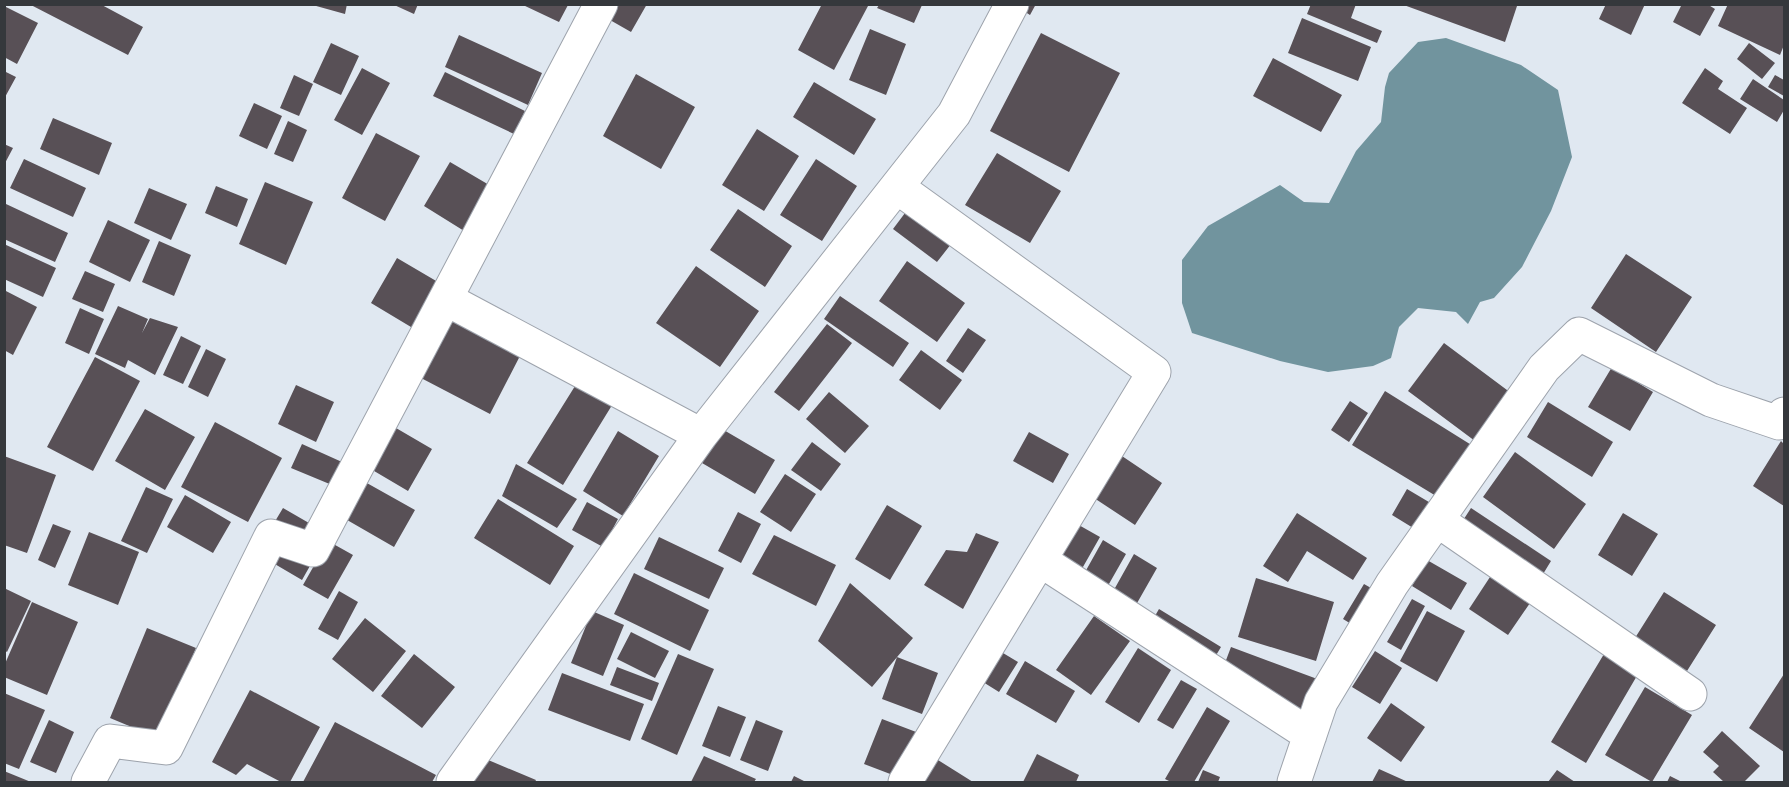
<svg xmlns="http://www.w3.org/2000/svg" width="1789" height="787" font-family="Mulish,sans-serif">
<rect width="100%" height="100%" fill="#e0e8f1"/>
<path fill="#71949e" d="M1446,38l75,27 37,25 14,67 -21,54 -29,56 -28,31 -14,4 -12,22 -12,-12 -38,-4 -19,19 -8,31 -18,8 -45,6 -48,-11 -88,-28 -10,-30v-43l26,-34 72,-41 24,17 25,1 27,-52 25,-29 4,-35 4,-14 29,-31z"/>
<path fill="#585056" d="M29,4h71l43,23 -15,28z
M309,4h38l-2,10z
M392,4h26l-4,10z
M582,4h65l-16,28z
M822,4l46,2 -34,64 -36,-20z
M1013,4h23l-6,11z
M1311,4h45l-5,14 31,13 -5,12 -70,-29z
M1401,4h111l5,2 -12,36z
M1606,4h39l-14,31 -32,-16z
M1682,4h25l8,5 -15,27 -27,-14z
M1728,4h56v41l-4,10 -62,-29z
M523,5h45l-9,17z
M879,5h43l-8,18 -37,-15z
M4,6l34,17 -21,41 -13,-7z
M1302,18l69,29 -13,34 -70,-28z
M870,29l36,15 -20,51 -37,-15z
M1041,33l79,40 -51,99 -79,-41z
M459,35l83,38 -14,32 -83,-38z
M331,43l28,13 -18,39 -28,-13z
M1749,43l26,20 -13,16 -25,-20z
M1273,58l69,37 -21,37 -68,-36z
M362,68l28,15 -28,52 -28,-15z
M1705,68l18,13 -5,8 29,19 -17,26 -48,-31z
M4,71l12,6 -12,22z
M445,72l80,39 -11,23 -81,-38z
M636,74l59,33 -34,62 -58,-33z
M294,75l19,9 -14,32 -19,-8z
M1775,75l9,5v16l-16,-9z
M1753,79l31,21v10l-7,12 -37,-23z
M814,82l62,37 -22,36 -61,-38z
M254,103l28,13 -15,33 -28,-13z
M53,118l59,25 -13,32 -59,-26z
M288,121l19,9 -14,32 -19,-8z
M757,129l42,27 -35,55 -42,-26z
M376,133l44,23 -35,65 -43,-23z
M4,144l9,4 -9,17z
M997,153l64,38 -31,52 -65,-38z
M24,159l62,29 -13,29 -63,-29z
M816,159l41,27 -35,55 -42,-26z
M450,162l46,27 -27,45 -45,-28z
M265,182l48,20 -27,63 -47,-21z
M216,186l32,13 -11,28 -32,-14z
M149,188l38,16 -16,36 -37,-17z
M6,204l62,29 -13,29 -51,-23z
M911,205l44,34 -18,23 -44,-33z
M738,209l54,37 -27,41 -55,-37z
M108,220l42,20 -20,42 -41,-20z
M159,241l32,14 -17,41 -32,-14z
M4,244l52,24 -13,29 -39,-18z
M1626,254l66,43 -36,55 -65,-44z
M397,258l46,27 -27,45 -45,-27z
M907,261l58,42 -28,39 -58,-41z
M696,266l63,45 -39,56 -64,-44z
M85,271l30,13 -12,28 -31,-13z
M4,290l33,17 -24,48 -9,-5z
M840,296l69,47 -16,24 -69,-48z
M118,306l30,13 -6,14 8,-15 28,9 -23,48 -27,-15 -3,8 -30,-14z
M80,308l24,11 -15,35 -24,-11z
M453,316l69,36 -32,62 -69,-36z
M827,324l25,19 -53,68 -25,-19z
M968,328l18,12 -23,33 -17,-12z
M181,336l20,10 -18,38 -20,-9z
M1444,343l67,50 -36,48 -67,-50z
M206,349l20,10 -18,38 -20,-10z
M921,350l41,30 -22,30 -41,-30z
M95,357l45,24 -47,90 -46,-24z
M590,362l35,22 -62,101 -36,-22z
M1612,367l41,25 -23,39 -42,-24z
M296,385l38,17 -18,40 -38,-18z
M1385,391l88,55 -32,53 -89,-54z
M829,392l40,34 -24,27 -39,-34z
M1350,401l18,12 -19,29 -18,-12z
M1548,402l65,40 -21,35 -65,-40z
M145,409l50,28 -30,53 -50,-29z
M372,414l60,35 -24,42 -61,-36z
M215,422l67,36 -34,64 -67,-35z
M722,429l53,31 -20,34 -53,-31z
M618,431l41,25 -36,60 -40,-25z
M1029,432l40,22 -16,29 -40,-22z
M1781,441l3,3v62l-31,-20z
M812,442l29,22 -20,27 -30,-21z
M302,444l40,18 -10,23 -41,-17z
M1116,452l46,31 -27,42 -47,-31z
M1515,452l71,52 -32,45 -71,-52z
M4,456l52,19 -29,78 -23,-8z
M516,464l61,35 -20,29 -55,-32z
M349,473l66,37 -21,37 -66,-38z
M785,474l31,20 -25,38 -31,-20z
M146,487l27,12 -26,54 -26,-12z
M1407,489l32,19 -16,26 -31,-19z
M185,495l46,27 -18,31 -46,-26z
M498,499l76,47 -24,39 -76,-47z
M587,502l31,17 -15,28 -31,-17z
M887,505l35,21 -32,54 -35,-21z
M283,508l45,26 -26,46 -46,-27z
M1471,508l80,53 -11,18 -80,-54z
M738,512l23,12 -20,39 -23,-12z
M1297,513l70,45 -14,22 -46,-29 -19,31 -25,-16z
M1623,513l35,21 -26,42 -34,-21z
M53,524l18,7 -16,37 -17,-8z
M1077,524l23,13 -33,58 -23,-13z
M89,532l50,20 -21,53 -50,-20z
M976,533l23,9 -36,67 -39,-24 22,-35 21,2z
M774,535l62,30 -20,41 -64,-32z
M659,537l65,31 -15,31 -65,-30z
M1103,540l23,14 -33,58 -23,-13z
M328,541l25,14 -25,44 -25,-14z
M1134,554l23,14 -33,58 -23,-13z
M1427,560l40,23 -16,27 -39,-24z
M634,573l75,37 -19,41 -76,-37z
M1490,577l40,26 -22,32 -39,-26z
M1256,578l78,24 -18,59 -78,-24z
M850,583l63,55 -41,49 -54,-46z
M1364,584l28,16 -21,36 -28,-17z
M4,588l27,13 -24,51 -3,-2z
M339,591l19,11 -20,38 -20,-11z
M1664,592l52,33 -29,46 -52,-33z
M1412,599l13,7 -24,44 -14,-8z
M32,602l46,20 -31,73 -43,-18v-11z
M1159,609l62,38 -18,30 -62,-37z
M592,611l32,14 -21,51 -32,-13z
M1427,611l38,20 -28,51 -37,-21z
M1094,616l36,25 -39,54 -35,-25z
M365,618l41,33 -33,41 -41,-33z
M147,628l49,20 -38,90 -48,-20z
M631,632l38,19 -14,27 -38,-19z
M993,647l25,15 -19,30 -24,-15z
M1231,647l89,33 -17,45 -89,-33z
M1138,648l33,22 -32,53 -34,-21z
M1375,651l27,17 -22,36 -28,-17z
M414,654l41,33 -33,41 -41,-32z
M678,654l36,15 -37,86 -36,-16z
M1604,654l34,20 -52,89 -35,-21z
M897,657l41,16 -16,41 -40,-15z
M1025,661l50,30 -19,32 -50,-29z
M617,667l42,16 -7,18 -42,-16z
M562,673l82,31 -14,37 -82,-31z
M1784,674v78l-35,-24z
M1181,680l16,9 -24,40 -16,-9z
M1645,687l47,28 -40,67 -47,-27z
M250,690l70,37 -30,55h-9l-34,-18 -11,11 -24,-13z
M4,693l41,17 -26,59 -15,-6z
M1391,703l34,24 -24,35 -34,-24z
M718,706l28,11 -16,40 -28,-11z
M1207,707l23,14 -36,61h-23l-6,-3z
M882,719l42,16 -18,45 -42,-16z
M49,720l25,12 -18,41 -26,-11z
M756,720l27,11 -15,40 -28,-11z
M335,722l101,53 -4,7h-129z
M1722,731l38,35 -16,16h-20l-11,-10 6,-6 -16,-14z
M1037,754l42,21 -3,7h-53z
M930,755l43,27h-60z
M704,756l52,23 -2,3h-63z
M481,757l55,23 -1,2h-65z
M1379,769l29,13h-36z
M1203,770l17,7 -2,5h-20z
M1557,770l18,12h-27z
M4,771l27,11h-27z
M794,776l12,6h-15z
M1670,776l12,6h-15z"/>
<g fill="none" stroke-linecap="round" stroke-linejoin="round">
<g stroke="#9da3ac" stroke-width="35">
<path id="minor" d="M897,187l257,185 -249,410
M446,299l255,136
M1437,520l253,174
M1040,560l270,175
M88,782l22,-41 56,7 105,-212 42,14 288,-546
M453,782l248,-347 253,-321 58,-110
M1294,782l27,-80 71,-118 152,-216 35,-34 132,66 68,23 5,-9"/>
</g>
<use href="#minor" stroke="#fff" stroke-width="33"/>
</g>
<rect width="1789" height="787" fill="none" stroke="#35383c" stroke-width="12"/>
</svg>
